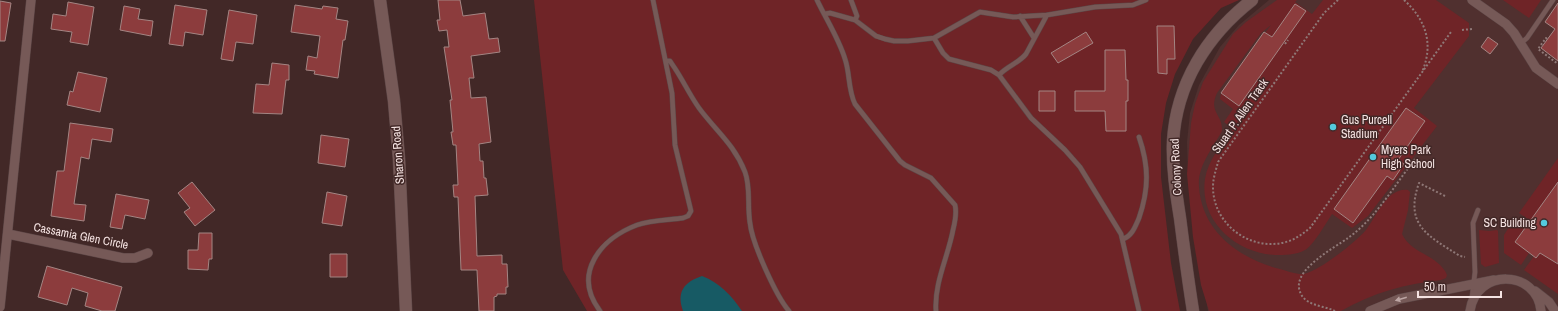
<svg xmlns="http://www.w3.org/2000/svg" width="1558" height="311" font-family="'Archivo Narrow',sans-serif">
<rect width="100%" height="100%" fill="#422827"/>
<path fill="#50302f" d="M1269,0h289v311h-350l-20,-139 -1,-30 3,-29 9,-28 21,-38 19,-22z"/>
<path fill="#6f2427" d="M534,0h705l-18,8 -28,31 -18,35 -9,29 -5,31v43l10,86 9,48h-593l-24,-41z
M1277,0h20l-5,5 3,-3 17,12 11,-14h113l33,23v13l-55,72 23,18 -69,90 -16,12 -20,-14c-5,8 -20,33 -27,36 -9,5 -21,5 -30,5 -39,-2 -76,-34 -70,-76 3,-19 17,-35 28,-50l-9,-7 9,-13 -13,-10 1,-6 50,-68 -10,8 -44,60c-9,20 6,21 5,38 -9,17 -25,35 -23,56 3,45 41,72 81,82 7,2 18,6 24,5 15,-3 52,-32 62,-44 10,-13 21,-43 42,-40l2,2 -2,18 -6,24c9,20 37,21 45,41l-1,3 -5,2c-36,4 -69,13 -100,31h-132l-8,-26 -8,-48 -6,-63 4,-51 4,-19 8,-22 30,-48 13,-12z
M1503,0h38l-12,18z
M1558,158v24l-27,39 -12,-8z
M1515,218l11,8 -11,16 14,11 -8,12 -17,-12v-18z
M1479,230l10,1 8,-1 1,1 1,32 -14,4 -4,-3z
M1540,253l18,11v30l-34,-24 10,-14 3,2z"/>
<path fill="#175a64" d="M702,276c18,7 29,19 40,35h-59c-7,-19 1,-29 19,-35z"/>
<path fill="#8c3c3d" stroke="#a48583" d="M438,0h22l3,16 22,-3 4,26 9,-1 2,14 -29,4 3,22h-5l2,20 15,-1 5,45 -12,2 1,17h3l1,17h2l2,17 -13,1 2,60 25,-1v9h5l1,23h-2v7h-9v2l-3,1v14h-15l-2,-41h-16l-3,-73h-4l-1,-12h5l-2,-40h-3l-2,-13h2l-3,-32h2l-8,-53h5l-2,-17 -8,1 -2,-11h3z
M0,1l11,2 -6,38h-5z
M68,2l26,5 -6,38 -18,-3 2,-10 -21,-3 2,-15 13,2z
M1558,3v58l-17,-13 14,-19 -10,-7z
M1295,4l11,7 -67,95 -18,-13 43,-61 8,5z
M175,5l32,5 -4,25 -18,-3 -2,14 -14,-2z
M295,5l27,4 1,-3 15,2 -2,11 12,2 -3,19h-2l-5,38 -24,-4 1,-3 -9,-1 2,-14 9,2 3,-22 -29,-4z
M124,6l16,3 -2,10 15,2 -2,15 -31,-6z
M229,10l28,5 -4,29 -17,-2 -3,19 -12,-2z
M1157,26h17l1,33h-8v15l-9,-1z
M1086,32l7,11 -35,20 -7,-10z
M1488,37l10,7 -8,10 -9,-7z
M1105,50h20l1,30h2v21h-2v30h-20l-1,-20h-30v-20h30z
M272,63l17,2v15h-3l-4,34 -29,-1 3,-29 13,1z
M78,72l29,6 -7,34 -33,-7 3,-14 3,1z
M1039,91h16v20h-16z
M1406,108l19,13 -27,39 6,4 -11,16 -6,-4 -34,47 -19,-14z
M70,123l43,6 -2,13 -19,-3 -3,20 -8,-2 -7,47 12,1 -2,16 -33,-5 6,-45h7z
M321,135l28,4 -4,28 -27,-4z
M192,182l23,28 -20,16 -11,-14 6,-4 -12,-15z
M1558,182v82l-18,-11 -4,5 -21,-16z
M327,192l20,4 -5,30 -20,-3z
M116,194l33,6 -4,19 -20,-4 -3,14 -12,-2z
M199,233h13v26h-3l-1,11 -20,-1v-19h10z
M330,254h17v23h-17z
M47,266l75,21 -7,24h-13l-17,-5 3,-13 -16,-5 -5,17 -29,-8z"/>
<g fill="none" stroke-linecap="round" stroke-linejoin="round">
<g stroke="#5d4747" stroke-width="5.5">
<path id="service" d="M817,0c9,19 22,39 28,59 5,14 3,31 10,45l45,57 5,4 26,13 24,27c2,8 0,17 -2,25 -5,27 -19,53 -17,81
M851,0l6,16 -2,4
M824,14l6,-1 25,7 21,16 9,3 9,2h14l26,-3 46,-26 33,5 34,-2 48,-8 38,-2 13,-5
M1020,16l14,22
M934,38l9,15 6,6 42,11 8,5 32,43 34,32 15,17 41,67 18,77
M1520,44l7,-6 26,-38
M666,61h4l2,3c10,14 17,30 27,44 17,23 35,36 46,64 6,16 2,34 5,51 2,20 26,73 39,88
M999,75c8,-9 20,-12 27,-21l21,-39
M1123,239c9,-3 12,-12 16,-21 10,-29 10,-52 0,-81
M1472,297l3,-25 -2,-49 5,-13
M600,311c-28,-37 0,-72 37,-86 14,-5 32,-5 46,-7l5,-2 3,-5 -16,-66 -3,-52 -19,-93"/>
</g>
<g stroke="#5d4747" stroke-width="10">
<path id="minor" d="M1472,0l34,24 8,9 22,35 22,16
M8,234l115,24h12l13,-5
M1535,291l14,11 6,9
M0,307l31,-307
M1370,311l29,-12 95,-19
M1470,311c6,-43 67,-42 71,0"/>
</g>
<g stroke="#5d4747" stroke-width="13">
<path id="tertiary" d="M380,0l14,101 5,58 7,152
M1193,311c-5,-31 -9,-62 -13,-93 -4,-25 -8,-51 -7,-76 3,-58 34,-107 79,-142"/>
</g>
<path stroke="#8f7877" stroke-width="2" stroke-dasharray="2 2" stroke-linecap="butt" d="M1338,0l-14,13 -106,149c-2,8 -5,16 -5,25 0,39 41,68 79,53 6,-3 12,-7 18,-12l141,-196
M1404,0c22,20 30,44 18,72
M1462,30l10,-1
M1547,39l-1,-1 -8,11 20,15
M1285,44l3,-4
M1445,196l-26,-13c-15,42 9,53 41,73l5,1
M1335,311c-13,-6 -33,-5 -36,-23 -3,-20 35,-40 49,-50 28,-20 46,-52 67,-79"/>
<use href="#service" stroke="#765957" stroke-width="4.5"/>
<use href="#minor" stroke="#765957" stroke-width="9"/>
<use href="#tertiary" stroke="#765957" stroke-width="12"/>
</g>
<defs><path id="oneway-solid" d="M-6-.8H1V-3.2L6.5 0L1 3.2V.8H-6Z"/></defs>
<use fill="#bca5a3" href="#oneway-solid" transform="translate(1401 299) rotate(164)"/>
<g fill="#54cadd" stroke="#422827" stroke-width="1.5">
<circle cx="1333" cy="127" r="4"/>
<circle cx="1373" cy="157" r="4"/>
<circle cx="1544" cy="223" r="4"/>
</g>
<g text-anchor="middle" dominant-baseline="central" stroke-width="3" stroke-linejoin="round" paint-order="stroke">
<g font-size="12" fill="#f5e3e2" stroke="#422827">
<text transform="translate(1240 116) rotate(-55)">Stuart P. Allen Track</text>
<text transform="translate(398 155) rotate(-94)">Sharon Road</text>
<text transform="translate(1176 167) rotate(-93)">Colony Road</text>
<text transform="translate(81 236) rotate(11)">Cassamia Glen Circle</text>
</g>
<g font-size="12" fill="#f5e3e2" stroke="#422827" text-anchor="start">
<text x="1341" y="120">Gus Purcell<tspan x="1341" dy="14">Stadium</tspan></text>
<text x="1381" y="150">Myers Park<tspan x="1381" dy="14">High School</tspan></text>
<text x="1536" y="223" text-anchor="end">SC Building</text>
</g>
</g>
<path d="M1418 291v6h83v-6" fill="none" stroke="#f5e3e2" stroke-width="2"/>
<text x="1424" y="291" font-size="12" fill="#f5e3e2" stroke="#422827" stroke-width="3" paint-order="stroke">50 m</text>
</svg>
